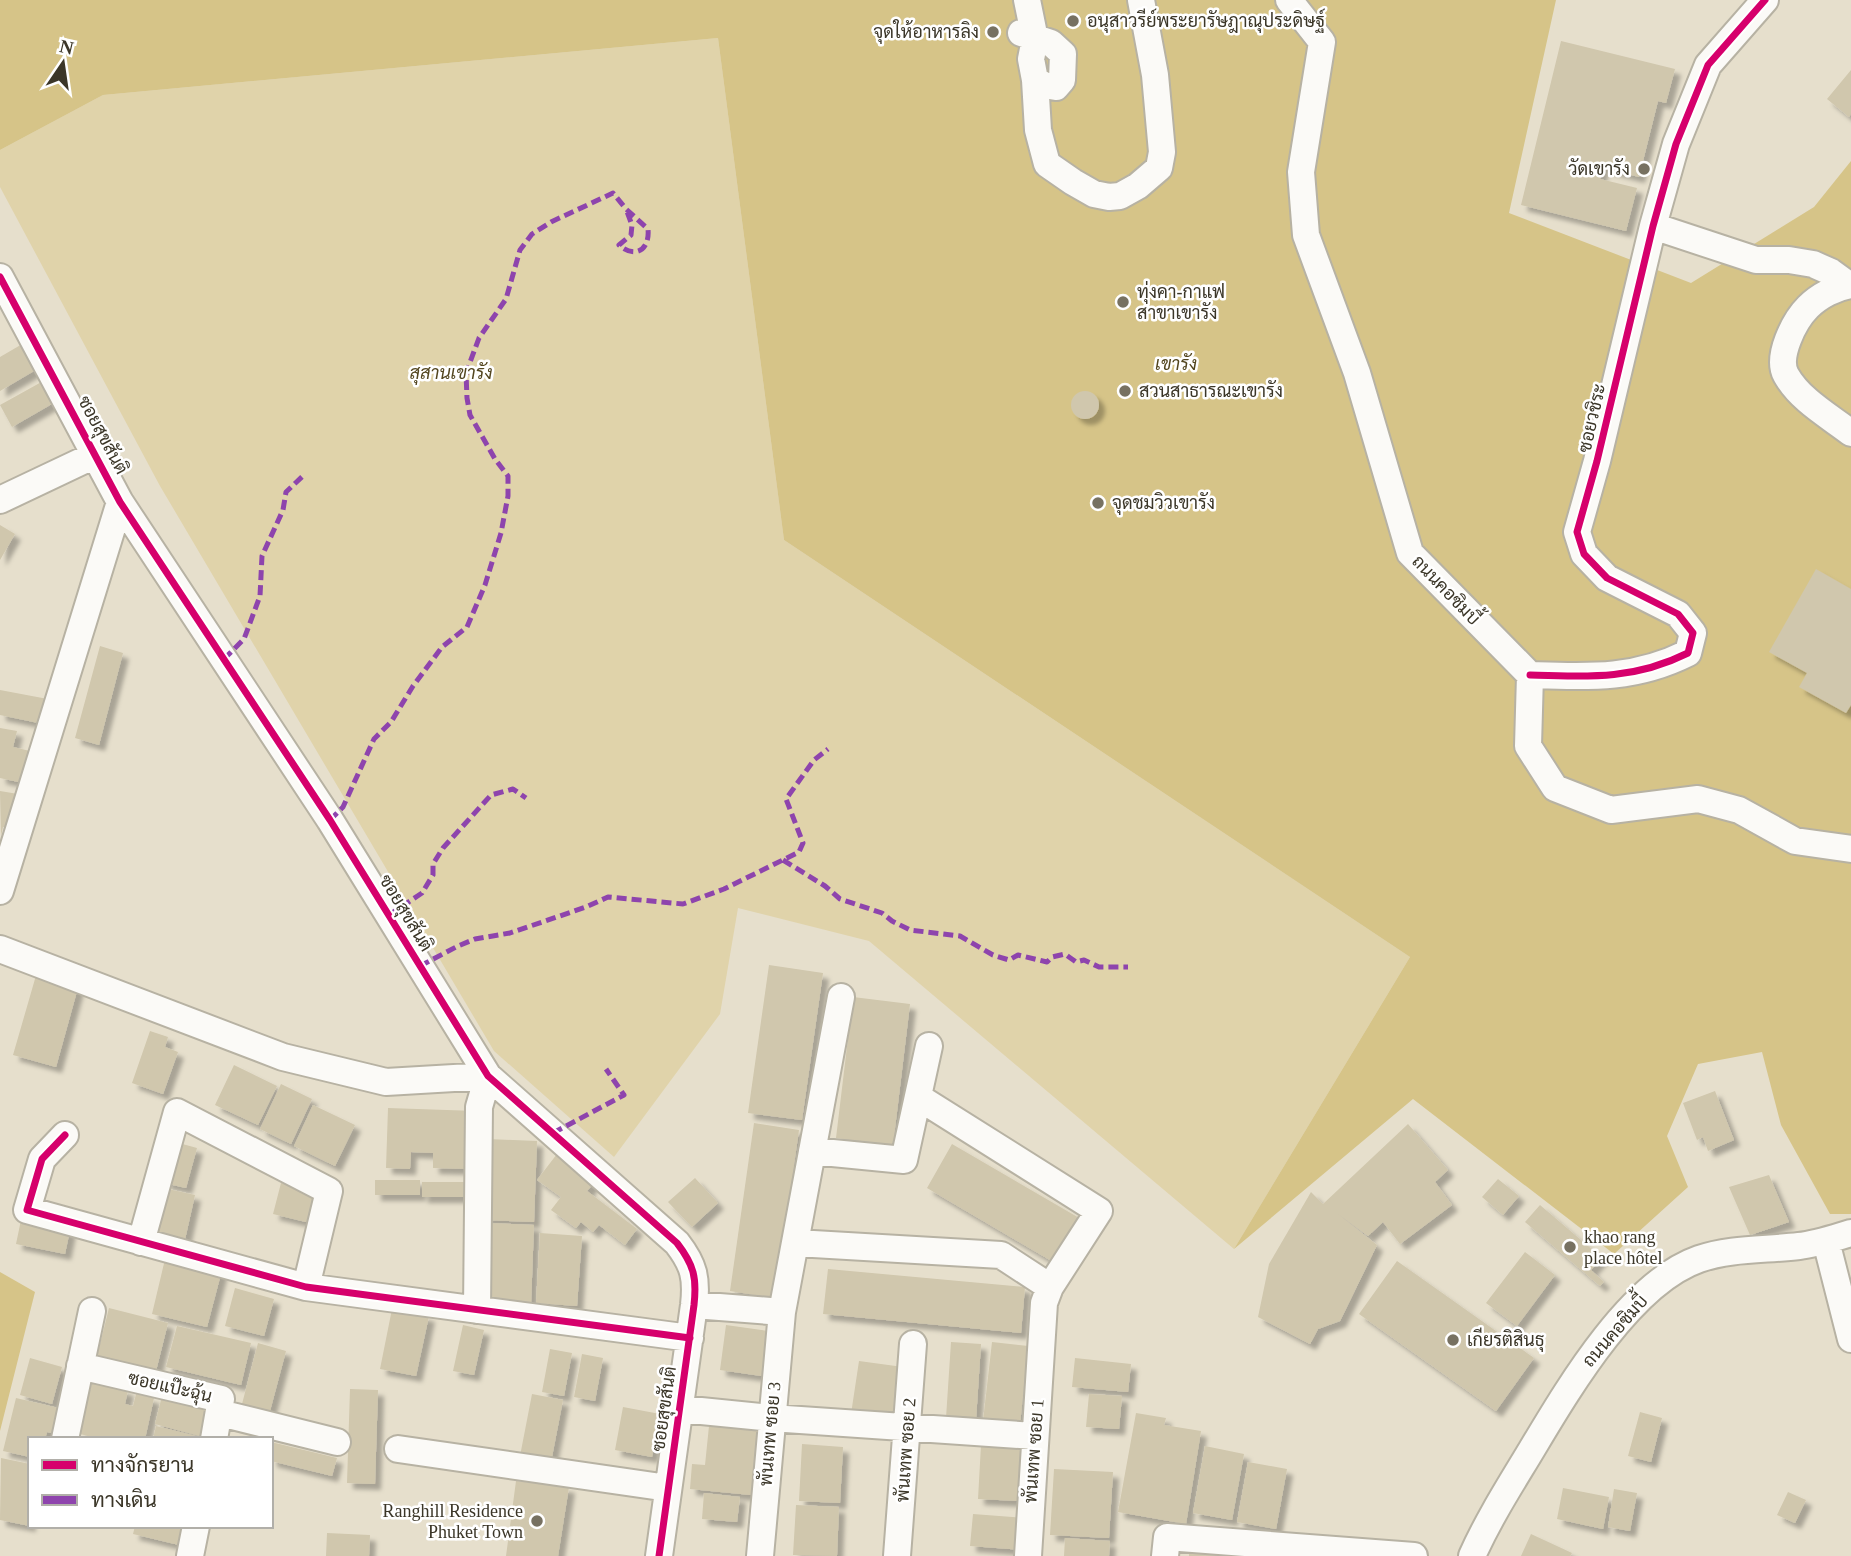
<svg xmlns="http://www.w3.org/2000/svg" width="1851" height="1556" font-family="'Times New Roman',Sarabun,serif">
<defs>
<filter id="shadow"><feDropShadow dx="6" dy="6" stdDeviation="2" flood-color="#0004"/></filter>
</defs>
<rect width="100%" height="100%" fill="#e6dfcc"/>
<path fill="#e0d3aa" d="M718,38l66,502 626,417 -176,292 -365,-308 -131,-33 -18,106 -106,143 -120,-106 -334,-565 -160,-299v-37l103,-55z"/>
<path fill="#d6c488" d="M0,0h1556l-47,213 182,70 123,-76 37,-46v1053h-21l-49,-89 -19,-73 -64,12 -31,72 21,51 -74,67 -201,-155 -179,150 176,-292 -626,-417 -66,-502 -615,57 -103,55z
M0,1272l35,20 -35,139z"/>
<path fill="#d0c7ad" filter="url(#shadow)" d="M1561,41l114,28 -9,34 -8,-2 -19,76 -36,-9 -3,11 37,9 -11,43 -105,-26z
M1851,70v44l-2,3 -22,-18z
M24,343l15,25 -39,23v-34z
M45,380l12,21 -45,26 -12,-22z
M1071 405a14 14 0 1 1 28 0a14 14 0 1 1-28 0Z
M0,525l15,9 -15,26z
M1816,569l35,20v116l-5,8 -47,-26 8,-14 -38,-21z
M100,646l23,7 -24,92 -24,-7z
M0,690l53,10 -5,25 -48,-10z
M0,728l17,3 -4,16 17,4 -7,32 -23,-5z
M0,791l18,3 -7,34 -8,-1 -2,9z
M769,965l54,8 -21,147 -54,-7z
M37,972l42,12 -23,83 -43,-12z
M853,997l57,7 -17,141 -57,-7z
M150,1031l18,6 -3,10 13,5 -15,42 -31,-11z
M234,1065l43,21 -19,39 -43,-20z
M281,1084l31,15 -21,45 -31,-15z
M1715,1091l19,49 -26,11 -5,-14 -6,3 -14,-37z
M313,1105l42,20 -20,41 -41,-20z
M388,1108l88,3 -8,58 -35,-1v-15l-22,-1 -1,17 -24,-1z
M754,1123l45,7 -24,168 -45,-7z
M1408,1124l40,46 -13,12 17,23 -52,39 -17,-22 -15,14 -30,-22 39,31 -37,76 -22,8 -8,15 -52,-27 11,-53 42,-72 12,12z
M487,1139l50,2 -3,81 -50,-2z
M175,1142l22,6 -11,40 -22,-5z
M952,1144l134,78 -26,44 -133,-78z
M557,1154l38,28 -8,9 50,38 -12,16 -26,-20 -6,7 -12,-10 -5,6 -25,-18 10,-13 -24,-17z
M1769,1175l20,47 -39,13 -21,-48z
M695,1178l23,25 -26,24 -24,-25z
M1498,1179l21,17 -16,19 -21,-18z
M375,1180h45v15h-45z
M422,1182h50v15h-50z
M281,1183l37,9 -8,31 -37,-9z
M168,1189l27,6 -11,49 -27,-6z
M1540,1205l62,53 -11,12 13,12 -4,4 -75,-64z
M21,1220l49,10 -5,24 -49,-10z
M489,1223l45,2 -3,80 -45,-2z
M540,1233l42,3 -5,70 -41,-3z
M1525,1252l30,23 -38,51 -31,-23z
M166,1255l56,15 -15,57 -55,-13z
M1397,1261l137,97 -38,53 -137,-97z
M828,1269l197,18 -4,46 -198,-19z
M235,1288l39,11 -10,37 -39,-10z
M109,1308l59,15 -13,52 -59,-15z
M392,1309l37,7 -13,60 -36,-7z
M463,1325l21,5 -10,45 -21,-4z
M726,1325l49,7 -6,45 -49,-7z
M177,1326l74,17 -10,42 -75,-18z
M951,1342l30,2 -5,76 -30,-2z
M992,1342l36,4 -8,79 -37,-4z
M258,1343l28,8 -16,60 -28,-7z
M550,1349l22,4 -8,43 -22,-4z
M582,1354l21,4 -8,43 -21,-4z
M30,1358l32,9 -10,37 -32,-9z
M1075,1358l56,6 -3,28 -56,-5z
M859,1361l44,6 -8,53 -44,-6z
M92,1382l36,8 -3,14 8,2 3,-12 18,4 -9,41h-45l-20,-5z
M350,1389l28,1 -3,94 -28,-1z
M532,1394l31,6 -12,62 -31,-6z
M1089,1394l33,2 -3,33 -33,-2z
M162,1396l53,13 -8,29 -52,-14z
M16,1398l51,12 -6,25 -14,-3 -2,7h-15v18l-27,-6z
M623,1407l37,7 -8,43 -37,-7z
M1640,1412l22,6 -11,44 -23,-6z
M1136,1413l30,5 -2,7 37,6 -15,93 -68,-12z
M156,1426l48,12v1h-51z
M709,1426l58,5 -6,65 -71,-7 2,-25 13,1z
M271,1442l66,16 -5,18 -61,-15z
M802,1444l41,3 -3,56 -41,-2z
M981,1445l43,3 -4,53 -42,-2z
M1205,1446l39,8 -12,66 -39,-7z
M1,1458l29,6v62l-30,-6z
M1248,1462l39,7 -11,60 -39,-7z
M1054,1469l59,3 -4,66 -59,-3z
M516,1481l53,6 -11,69h-52z
M1563,1488l46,9 -6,32 -46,-10z
M1614,1489l23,4 -7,38 -22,-4z
M1788,1492l18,8 -11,23 -18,-8z
M704,1493l36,4 -3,25 -35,-3z
M796,1505l43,2 -2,49 -44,-1z
M973,1514l53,4 -3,32 -53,-4z
M135,1526h49l-5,19 -46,-11z
M327,1533l43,2 -1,21h-43z
M1531,1534l41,19 -2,3h-49z
M1065,1538l45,3 -1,15h-45z
M1189,1550l45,3v3h-45z"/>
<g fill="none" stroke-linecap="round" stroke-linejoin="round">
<g stroke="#b7b2a3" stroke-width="30">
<path id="minor" d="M1027,0l8,39 -4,20 4,21 3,50 9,34 26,18 21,12 15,3 11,-1 18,-10 21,-18 3,-16 -7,-77 -14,-75
M1289,0l33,42 -21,130 5,63 51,138 53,180 120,122
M1021,33l30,10 12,11 -1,26 -6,7 -12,-2 -9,-5
M1653,226l103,34h33l24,4 18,8 18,13
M0,277l120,225 210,318 158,256 189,167c17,22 20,35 17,62l-35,251
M1851,285c-15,2 -32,11 -43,22 -14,14 -32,50 -22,68 14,25 43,41 65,58
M0,500l97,-46
M1530,675c58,2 104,5 158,-22l5,-20 -15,-19 -71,-36 -23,-24 -7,-22 20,-71 56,-235 23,-82 32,-79 57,-65
M1530,675l-2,71 27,42 56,22 87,-11 41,11 56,31 56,8
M0,891l120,-389
M0,949l283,108 103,25 102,-6 -9,31 -2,203
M918,1097l181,114 -49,76 -6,16 -16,253
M65,1135l-23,24 -15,51 279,77 384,51
M812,1151l92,9 25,-114
M1826,1241l25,98
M141,1242l36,-130 152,79 -23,96
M796,1243l205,12 49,32
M694,1305l88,7
M80,1366l141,33 -7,40
M681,1409l90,9 263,18
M220,1413l117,29
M65,1439l27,-128
M398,1449l270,39
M190,1556l6,-30
M760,1556l22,-244 59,-315
M897,1556l16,-212
M1165,1556l2,-19 247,19
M1472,1556c17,-38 39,-72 60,-107 36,-60 98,-166 167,-190 31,-11 67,-9 100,-13 18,-2 35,-8 52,-13"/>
</g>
<use href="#minor" stroke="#fbfaf7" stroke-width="26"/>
<path stroke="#8e44ad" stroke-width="5" stroke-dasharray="10 5" stroke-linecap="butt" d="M224,659l20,-20 16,-43 2,-40 21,-46 3,-18 19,-18
M330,820l13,-13 31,-68 17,-17 22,-36 29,-39 25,-20 18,-42 16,-52 7,-37v-20l-13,-17 -25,-44 -3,-17 -1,-25 13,-35 27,-39 14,-49 12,-16 19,-12 62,-29 13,16 22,20c2,21 -13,30 -29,16l12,-10 1,-10 -6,-16
M783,860l42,26 15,13 42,14 10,8 18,9 50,6 33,19 16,5 9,-5 29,7 5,-5 13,-3 11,8 8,-2 15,7h29
M389,915l33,-22 11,-18v-11l10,-16 48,-53 22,-6 13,9
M420,966l38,-20 17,-7 35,-6 76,-26 22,-10 75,7 41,-15 75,-37 4,-9 -17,-44 28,-39 14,-11
M553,1133l71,-38 -18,-26"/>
<g stroke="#fff" stroke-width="11">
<path id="cycleway" d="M0,277l120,225 210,318 158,256 189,167c17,22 20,35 17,62l-35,251
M1530,675c58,2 104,5 158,-22l5,-20 -15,-19 -71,-36 -23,-24 -7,-22 20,-71 56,-235 23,-82 32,-79 57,-65
M65,1135l-23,24 -15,51 279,77 384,51"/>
</g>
<use href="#cycleway" stroke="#d6006c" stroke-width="7"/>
</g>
<g fill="#777161" stroke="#fff" stroke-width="2.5">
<circle cx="1073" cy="21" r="7"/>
<circle cx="993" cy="32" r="7"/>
<circle cx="1644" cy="169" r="7"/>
<circle cx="1123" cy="302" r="7"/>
<circle cx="1125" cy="391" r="7"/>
<circle cx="1098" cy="503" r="7"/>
<circle cx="1570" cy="1247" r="7"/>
<circle cx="1453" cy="1340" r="7"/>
<circle cx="537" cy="1521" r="7"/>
</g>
<g text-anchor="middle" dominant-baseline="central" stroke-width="5" stroke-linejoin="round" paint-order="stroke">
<g font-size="18" fill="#3b3628" stroke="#fff" text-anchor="start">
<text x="1087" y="21">อนุสาวรีย์พระยารัษฎาณุประดิษฐ์</text>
<text x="979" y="32" text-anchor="end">จุดให้อาหารลิง</text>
<text x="1630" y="169" text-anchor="end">วัดเขารัง</text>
<text x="1137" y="292">ทุ่งคา-กาแฟ<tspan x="1137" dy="21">สาขาเขารัง</tspan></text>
<text x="1139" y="391">สวนสาธารณะเขารัง</text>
<text x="1112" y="503">จุดชมวิวเขารัง</text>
<text x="1584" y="1237">khao rang<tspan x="1584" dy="21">place hôtel</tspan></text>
<text x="1467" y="1340">เกียรติสินธุ</text>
<text x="523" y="1511" text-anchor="end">Ranghill Residence<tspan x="523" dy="21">Phuket Town</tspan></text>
</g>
<g font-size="18" font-style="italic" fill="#53461f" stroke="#fff">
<text x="1176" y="364">เขารัง</text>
<text x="451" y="373">สุสานเขารัง</text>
</g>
<g font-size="18" fill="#3b3628" stroke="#fff">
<text transform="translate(1592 418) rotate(-77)">ซอยวชิระ</text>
<text transform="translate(103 435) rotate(62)">ซอยสุขสันติ</text>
<text transform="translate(1446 590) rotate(46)">ถนนคอซิมบี้</text>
<text transform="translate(406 913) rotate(59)">ซอยสุขสันติ</text>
<text transform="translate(1615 1331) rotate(-49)">ถนนคอซิมบี้</text>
<text transform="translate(170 1387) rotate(13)">ซอยแป๊ะฉุ้น</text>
<text transform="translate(664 1409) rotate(-82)">ซอยสุขสันติ</text>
<text transform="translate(770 1434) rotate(-85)">พันเทพ ซอย 3</text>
<text transform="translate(906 1450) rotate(-86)">พันเทพ ซอย 2</text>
<text transform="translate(1034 1451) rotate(-86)">พันเทพ ซอย 1</text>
</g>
</g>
<rect x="28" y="1437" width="245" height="91" fill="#ffffff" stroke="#b1afa9" stroke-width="2"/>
<rect x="42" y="1460" width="35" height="10" fill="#d6006c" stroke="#b1afa9" stroke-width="2"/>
<text x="91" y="1472" font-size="21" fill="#3b3628">ทางจักรยาน</text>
<rect x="42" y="1495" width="35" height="10" fill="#8e44ad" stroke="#b1afa9" stroke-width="2"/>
<text x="91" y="1507" font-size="21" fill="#3b3628">ทางเดิน</text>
<g transform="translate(63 63) rotate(13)" stroke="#ffffff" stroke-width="5" paint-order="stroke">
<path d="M0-5L12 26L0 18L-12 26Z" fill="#3b3628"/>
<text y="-10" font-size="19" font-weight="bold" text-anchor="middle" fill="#3b3628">N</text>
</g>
</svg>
